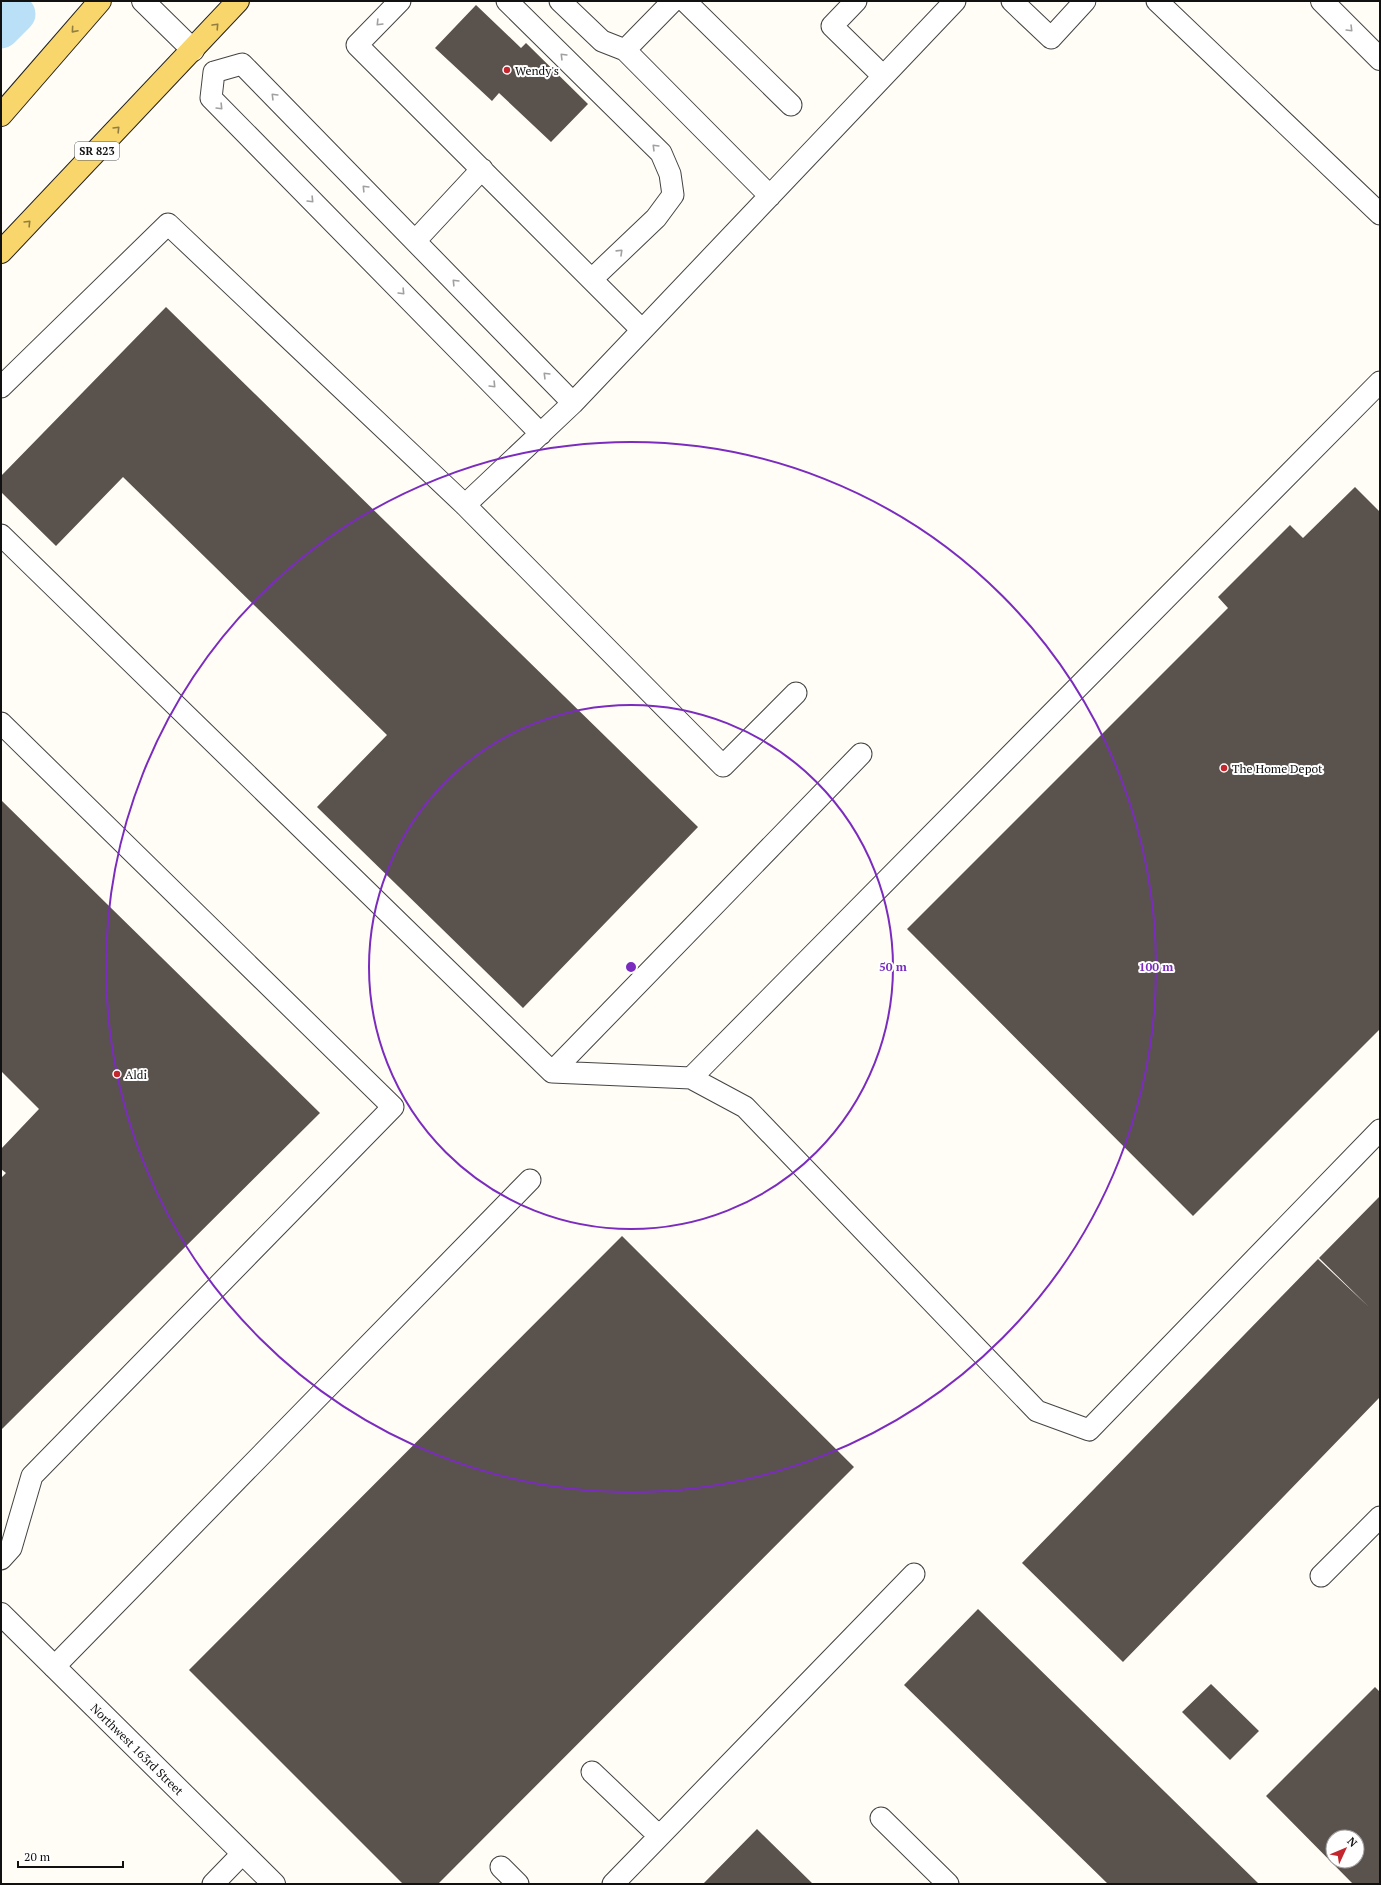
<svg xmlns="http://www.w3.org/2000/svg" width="1381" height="1885" font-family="'PT Serif',serif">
<rect width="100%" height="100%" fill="#fffdf5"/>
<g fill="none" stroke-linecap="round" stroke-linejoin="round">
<path stroke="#b9e0f7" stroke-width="37" d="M1,30l16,-16"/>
</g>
<path fill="#5a524d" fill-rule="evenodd" d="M476,5l45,43 5,-5 62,61 -37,38 -52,-49 -7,8 -57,-53z
M166,307l532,520 -175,181 -206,-201 70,-72 -264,-258 -67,69 -55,-54v-16z
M1355,487l25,25v517l-187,187 -286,-287 321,-321 -10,-11 72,-72 13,13z
M1,800l319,313 -319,317v-252l5,-5 -5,-4v-20l38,-40 -38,-38z
M1380,1196v201l-257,265 -101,-99 296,-304 52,49 -51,-50z
M622,1236l232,231 -416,417h-35l-214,-214z
M978,1609l281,275h-151l-204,-199z
M1211,1684l48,47 -29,29 -48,-48z
M1375,1687l5,5v192h-27l-87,-88zM1333,1837h24v24h-24z
M757,1829l56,55h-110z"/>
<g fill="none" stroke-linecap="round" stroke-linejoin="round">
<g stroke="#444" stroke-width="23">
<path id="service" d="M400,1l-43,44 285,285
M507,1l154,152 9,21 3,21 -17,23 -64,61
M560,1l42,40 23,9 145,146
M685,1l106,104
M856,1l-24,25 51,50
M1012,1l39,37 34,-37
M1157,1l223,213
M625,50l48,-49
M214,72l28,-8 331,339
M214,72l-3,26 330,336
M415,241l67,-72
M1,387l167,-163 297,281 258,261 73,-73
M465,505l108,-102 382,-402
M1,535l551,537 139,6 54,29 292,304 52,19 291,-300
M1,723l392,384 -361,369 -21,72 -10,11
M552,1072l309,-318
M691,1078l689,-696
M1321,1576l59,-59
M54,1667l476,-487
M592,1772l67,64
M881,1818l67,66
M501,1867l17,17
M213,1884l30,-31
M613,1884l301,-310"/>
</g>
<g stroke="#444" stroke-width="24">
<g id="tertiary">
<path d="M143,1l50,49"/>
<path d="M1322,1l58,58"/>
<path id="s1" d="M1,1614l273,270"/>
</g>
</g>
<g stroke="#222" stroke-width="24">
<path id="primary" d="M1,115l99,-114
M1,252l237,-251"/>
</g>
<use href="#service" stroke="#fff" stroke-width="21"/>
<use href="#tertiary" stroke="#fff" stroke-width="22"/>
<use href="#primary" stroke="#f9d66b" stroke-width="22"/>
</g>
<defs><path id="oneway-chevron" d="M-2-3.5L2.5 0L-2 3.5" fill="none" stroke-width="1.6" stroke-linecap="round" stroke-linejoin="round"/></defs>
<g stroke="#a0a0a0">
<use href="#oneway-chevron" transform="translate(379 23) rotate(134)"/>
<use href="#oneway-chevron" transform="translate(1350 29) rotate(45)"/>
<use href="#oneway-chevron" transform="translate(563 56) rotate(-135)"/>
<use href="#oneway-chevron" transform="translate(274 96) rotate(-135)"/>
<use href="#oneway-chevron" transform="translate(220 107) rotate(46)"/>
<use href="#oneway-chevron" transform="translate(655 147) rotate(-135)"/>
<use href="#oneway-chevron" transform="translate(365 188) rotate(-134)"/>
<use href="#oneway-chevron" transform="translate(311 200) rotate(46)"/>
<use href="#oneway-chevron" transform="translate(620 252) rotate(-44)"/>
<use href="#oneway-chevron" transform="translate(455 282) rotate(-134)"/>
<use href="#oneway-chevron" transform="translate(402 292) rotate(46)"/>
<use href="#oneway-chevron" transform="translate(546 375) rotate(-135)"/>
<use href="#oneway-chevron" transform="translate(493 385) rotate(46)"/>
</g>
<g stroke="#917d42">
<use href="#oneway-chevron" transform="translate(216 26) rotate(-47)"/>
<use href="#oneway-chevron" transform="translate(74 30) rotate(131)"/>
<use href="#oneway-chevron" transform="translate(117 129) rotate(-46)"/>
<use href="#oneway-chevron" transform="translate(28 223) rotate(-46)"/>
</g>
<g fill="none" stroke="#7b2cbf" stroke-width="2">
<circle cx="631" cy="967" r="262"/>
<circle cx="631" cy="967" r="525"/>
</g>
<g fill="#c4262e" stroke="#fff" stroke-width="1.5">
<circle cx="507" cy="70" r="4"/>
<circle cx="1224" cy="768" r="4"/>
<circle cx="117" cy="1074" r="4"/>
</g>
<g text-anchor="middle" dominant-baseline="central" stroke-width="4" stroke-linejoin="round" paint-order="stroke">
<rect fill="#fff" stroke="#585858" stroke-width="1" x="75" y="142" width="44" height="18" rx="3"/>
<g font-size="11" font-weight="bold" fill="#111">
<text x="97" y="151">SR 823</text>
</g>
<g font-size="12" fill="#111" stroke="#fff" text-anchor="start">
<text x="515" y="70">Wendy's</text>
<text x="1232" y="768">The Home Depot</text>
<text x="125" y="1074">Aldi</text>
</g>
<g font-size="12" fill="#111" stroke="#fff">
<text stroke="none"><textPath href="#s1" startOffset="192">Northwest 163rd Street</textPath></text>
</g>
</g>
<circle cx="631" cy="967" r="6" fill="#7b2cbf" stroke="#fff" stroke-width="2"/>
<g font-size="12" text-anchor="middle" font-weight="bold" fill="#7b2cbf" stroke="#fff" stroke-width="4" stroke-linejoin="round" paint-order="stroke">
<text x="893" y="971">50 m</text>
<text x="1156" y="971">100 m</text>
</g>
<rect width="1381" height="1885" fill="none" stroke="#111111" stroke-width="4"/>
<g transform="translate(1345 1849) rotate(46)"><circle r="19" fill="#ffffff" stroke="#a0a0a0"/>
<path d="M0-3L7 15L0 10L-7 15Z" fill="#c4262e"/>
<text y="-6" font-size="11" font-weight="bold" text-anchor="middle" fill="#111111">N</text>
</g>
<path d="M18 1861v6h105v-6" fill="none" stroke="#111111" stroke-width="2"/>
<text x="24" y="1861" font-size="12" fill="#111111" stroke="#ffffff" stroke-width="3" paint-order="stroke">20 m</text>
</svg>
